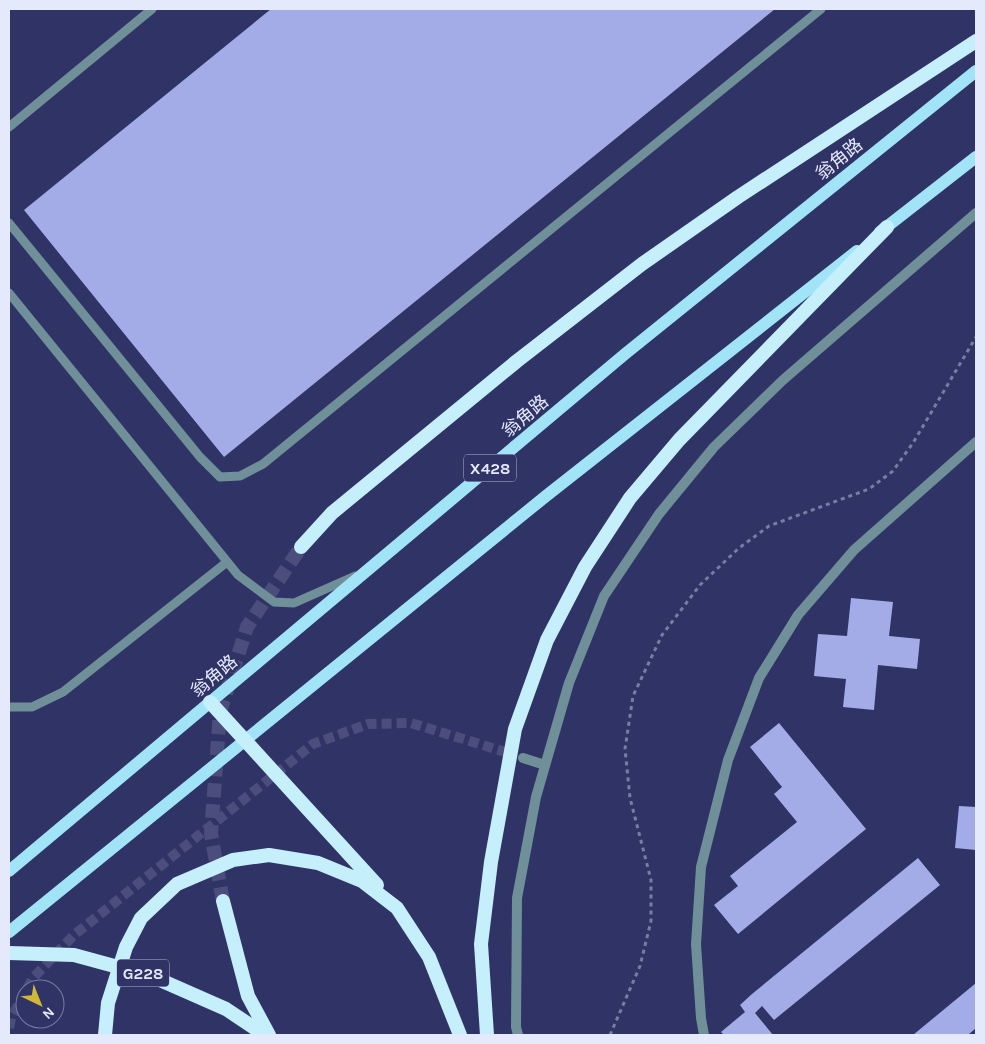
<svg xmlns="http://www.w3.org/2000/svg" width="985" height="1044" font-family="Karla,'Noto Sans SC',sans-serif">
<rect width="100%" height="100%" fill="#303365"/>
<path fill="#a4ace8" d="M271,9h504l-551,448 -200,-247z
M851,598l42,4 -4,34 31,3 -3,30 -39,-4 -4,45 -31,-3 3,-28 -32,-3 4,-42 29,2z
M779,723l87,106 -128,105 -24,-29 24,-19 -8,-10 67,-54 -23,-28 8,-7 -32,-40z
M959,806l17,1v43l-21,-2z
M918,858l22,27 -166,135 -12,-14 -7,7 18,22h-49l-3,-3 24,-20 -5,-7 12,-11z
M976,983v45l-8,7h-55z"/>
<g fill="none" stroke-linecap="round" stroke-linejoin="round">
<path stroke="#4b4e7c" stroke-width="10" stroke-dasharray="10 5" stroke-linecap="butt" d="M27,989l6,-11 41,-43 239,-191 55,-20 43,-1 104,32
M9,1028l2,-10 14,-25"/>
<path stroke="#4b4e7c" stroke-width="14" stroke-dasharray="14 7" stroke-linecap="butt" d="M223,901l-12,-67 9,-122 27,-85 54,-80"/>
<path stroke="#7a7da3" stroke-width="3" stroke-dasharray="4 4" stroke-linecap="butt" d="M610,1035l30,-69 11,-45v-41l-21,-82 -5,-49 8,-53 29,-61 38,-50 39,-37 30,-22 100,-37 24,-18 20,-28 63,-106"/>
<path stroke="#6f8f99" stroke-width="9" d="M9,127l143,-118
M9,223l191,234 20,20 20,-1 23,-12 558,-455
M9,293l229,282 36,27 20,1 61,-27
M9,707h23l31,-15 164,-130"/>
<path stroke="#6f8f99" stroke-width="10" d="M523,758l22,7
M704,1035l-3,-17 -5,-74 5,-77 27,-107 31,-82 39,-63 56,-65 122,-108"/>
<path stroke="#6f8f99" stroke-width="10" d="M518,1035l-2,-8 1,-129 19,-101 33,-114 35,-87 55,-82 55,-67 69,-67 193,-167"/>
<path stroke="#a1e4f8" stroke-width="12" d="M880,232l96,-75
M9,871l616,-517 351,-283
M9,932l537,-436 311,-245"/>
<path stroke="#c6effc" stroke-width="14" d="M301,547l31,-34 185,-152 125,-97 96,-67 238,-156
M210,702l167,183
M223,901l25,95 21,39
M9,953l65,2 77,21 75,33 39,26
M105,1035l3,-32 18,-56 15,-29 36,-34 56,-24 36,-5 49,8 44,18 35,27 32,49 31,78
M487,1035l-6,-91 10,-82 24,-133 32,-89 38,-73 45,-69 49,-58 208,-213"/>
</g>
<g text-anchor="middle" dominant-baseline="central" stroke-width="5" stroke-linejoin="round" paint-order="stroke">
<g fill="#303365" stroke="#afb2cf" stroke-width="1">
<rect x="464" y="454.5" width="52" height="27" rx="4"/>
<rect x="117" y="959.5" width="52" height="27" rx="4"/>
</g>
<g font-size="16" font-weight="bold" fill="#e5e9fc">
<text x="490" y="468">X428</text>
<text x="143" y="973">G228</text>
</g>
<g font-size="18" fill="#e5e9fc" stroke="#303365">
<text transform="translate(839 159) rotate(-39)">翁角路</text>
<text transform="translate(525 416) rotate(-40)">翁角路</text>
<text transform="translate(214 676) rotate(-40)">翁角路</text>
</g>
</g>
<rect width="985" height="1044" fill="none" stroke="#e5e9fc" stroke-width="20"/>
<g transform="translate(40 1004) rotate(137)"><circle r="24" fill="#303365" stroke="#787ca1"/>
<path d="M0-4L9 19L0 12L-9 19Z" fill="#d1b736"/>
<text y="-8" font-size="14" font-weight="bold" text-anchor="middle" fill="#e5e9fc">N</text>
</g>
</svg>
